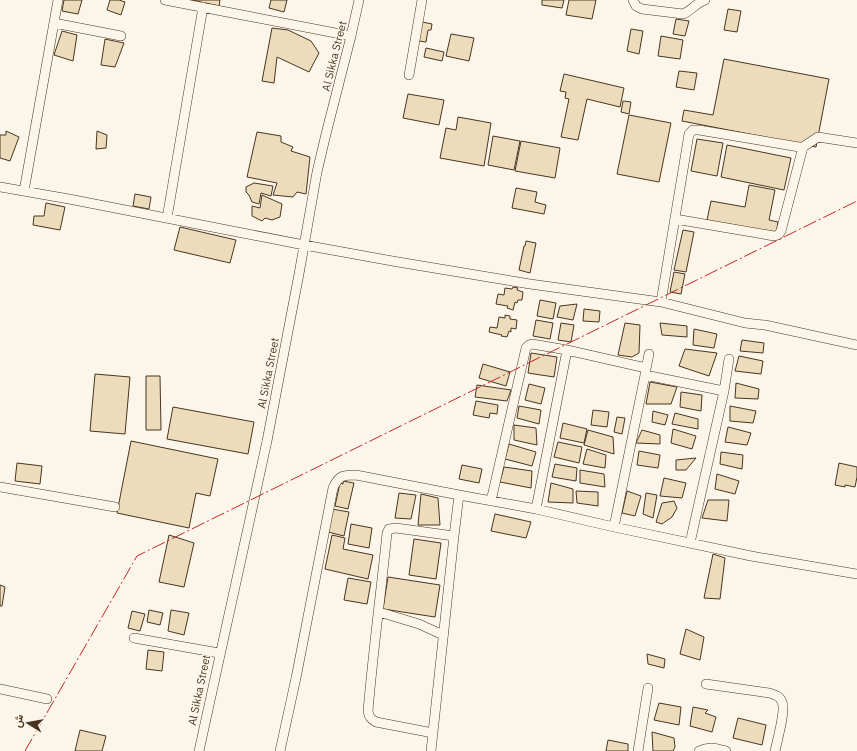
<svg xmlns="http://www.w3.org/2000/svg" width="857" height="751" font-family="'IBM Plex Sans',Vazirmatn,sans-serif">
<rect width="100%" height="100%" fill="#fbf6e9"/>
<path fill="#ecdcbc" stroke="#4a3520" d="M64,0h18l-4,14 -16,-3z
M110,0h9l6,2 -4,13 -14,-5z
M192,0h28l-1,6z
M271,0h16l-3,12 -15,-4z
M542,0h22l-2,8 -20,-3z
M569,0h27l-4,19 -26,-4z
M728,9l13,2 -4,21 -13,-2z
M676,19l13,2 -4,15 -12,-2z
M422,22l10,2 -1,6h-3l-2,12 -7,-1z
M272,28l16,2 23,11 8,12 -10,19 -32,-15 -3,26 -12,-2z
M631,29l12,2 -4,23 -12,-3z
M62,31l15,4 -4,26 -19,-6z
M451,34l23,4 -5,23 -23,-5z
M661,36l22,4 -3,19 -22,-3z
M105,39l19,4 -9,24 -14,-2z
M426,48l18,4 -2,9 -18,-4z
M724,59l105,20 -13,68 -134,-26 2,-11 29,5z
M679,71l18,2 -3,17 -18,-3z
M564,74l60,14 -4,19 -33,-8 -9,41 -17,-3 8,-38 -4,-1 1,-6 -6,-1z
M408,94l36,6 -5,25 -36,-7z
M623,101l8,1 -2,12 -8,-2z
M629,115l42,8 -12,59 -42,-8z
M458,117l33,6 -7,43 -44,-8 6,-30 10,2z
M6,131l13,6 -9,24 -10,-3v-23h6z
M97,131l10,4 -1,13 -10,1z
M257,132l24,4v6l12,5 -2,4 19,6 -4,37 -9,-2 -4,5 -20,-2 4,-12 -30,-6z
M493,136l27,5 -6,29 -26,-5z
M697,139l26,4 -6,33 -26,-5z
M521,141l39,7 -5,30 -40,-7z
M727,145l64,13 -7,32 -63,-13z
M254,183l19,3 -2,10 -10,-3 -2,11 -7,-2 -3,-7 -3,-3v-5z
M749,185l26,5 -6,30 9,2 -2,12 -69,-14 4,-19 34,6z
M516,188l21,4 -2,10 11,3 -2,9 -32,-6z
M135,194l16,3 -2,12 -16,-3z
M262,195l20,9 -2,13 -8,3 -7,-2 -3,3 -10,-5v-10l8,2z
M46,203l19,4 -5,23 -27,-5 1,-9h10z
M180,227l56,13 -6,23 -56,-13z
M683,230l11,2 -8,40 -12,-2z
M526,241l10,2 -6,30 -11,-3 5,-24h1z
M674,272l11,2 -4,20 -11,-2z
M513,287l5,1 -1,2 6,2 -1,8h-4l-1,3 -2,-1 -2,8 -6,-2 1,-2 -12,-2 2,-10 6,1 1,-7 7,1z
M540,300l16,3 -3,16 -16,-3z
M577,304l-4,16 -16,-3 3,-11z
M584,309l16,2 -1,11 -16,-1z
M505,315l5,1v3l7,1 -1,9 -5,-1v4l-2,-1 -2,6 -6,-1 1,-1 -13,-3 1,-5 7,1 2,-11 6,1z
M536,320l17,3 -3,16 -17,-3z
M561,323l13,2 -3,17 -13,-2z
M625,323l15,2 -1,28 -7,4 -14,-2z
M660,323l27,3v11l-25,-2z
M694,329l23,5 -3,14 -21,-3z
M742,340l22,3 -1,10 -23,-2z
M685,349l32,4 -8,23 -30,-10z
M531,353l26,4 -3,20 -26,-4z
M739,356l24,5 -2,13 -26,-3z
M483,364l27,8 -4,14 -27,-8z
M95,374l35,3 -5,57 -35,-3z
M146,376h14l1,54h-15z
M650,382l27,5 -6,17h-25z
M736,383l23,6 -1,10 -23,-1z
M529,384l16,4 -4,16 -16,-4z
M477,385l34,5 -4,11 -32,-4z
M681,392l21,3 -1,16 -21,-4z
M476,401l22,4 -1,9 -7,-1 -1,5 -16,-3z
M519,406l22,4 -2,14 -22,-6z
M730,406l26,5 -3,12 -23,-2z
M173,407l81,15 -6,32 -81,-15z
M593,410l16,2 -2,15 -16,-2z
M653,411l15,4 -3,10 -13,-3z
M675,413l23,6v10l-26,-5z
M617,417l8,1 -3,16 -8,-2z
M563,423l24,6 -3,14 -24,-5z
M514,425l22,3 1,17 -23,-5z
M728,427l23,6 -4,12 -22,-3z
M673,429l23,7 -4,13 -21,-6z
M588,430l25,7 1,17 -30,-9z
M642,430l18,5v9l-24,-1z
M131,441l87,18 -8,37 -14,-3 -7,35 -72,-15z
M558,442l24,5 -3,16 -25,-6z
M509,444l27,8 -4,14 -27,-7z
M587,449l19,6 -1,13 -22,-4z
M639,451l21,4 -2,13 -21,-3z
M721,452l22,3 -1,14 -22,-5z
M696,458l-10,12h-10v-10z
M17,463l25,3 -2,18 -25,-3z
M839,463l18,4v10l-2,10 -10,-2v2l-10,-2z
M555,464l22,4 -1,13 -24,-4z
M462,465l20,4 -3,14 -20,-4z
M504,467l28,4 -1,17 -31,-6z
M580,470l24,4 1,13 -25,-4z
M717,474l22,7 -4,13 -20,-5z
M664,478l22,5 -4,15 -22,-2z
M343,481l11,2 -6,26 -13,-3 5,-23 3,1z
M551,483l22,6v14l-25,-1z
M576,491l22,1v14l-21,-3z
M627,491l14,5 -6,20 -13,-3z
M399,493l17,2 -5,24 -16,-1z
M646,493l11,2 -4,23 -10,-4z
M421,494l17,4 2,27h-22z
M708,500h21l-2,21 -25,-3z
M674,501l3,7 -5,9 -10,7 -6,-2 6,-19z
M332,509l17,3 -5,24 -16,-4z
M495,514l36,8 -5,16 -35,-7z
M351,524l21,4 -3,20 -21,-4z
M169,535l25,8 -10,44 -25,-5z
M332,535l13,3 -2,11 30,6 -5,24 -43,-10z
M414,539l27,4 -5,36 -27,-4z
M713,554l12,4 -5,41 -16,-1z
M388,577l52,8 -5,32 -52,-8z
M348,578l23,4 -4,22 -23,-4z
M0,585l5,2 -3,19h-2z
M149,610l14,3 -3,12 -13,-3z
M171,610l18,3 -5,22 -16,-4z
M132,611l13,3 -5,17 -12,-3z
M686,629l18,8 -4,23 -20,-6z
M148,650l16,2 -2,19 -16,-2z
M647,654l18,5 -1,9 -16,-4z
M659,703l22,4 -2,18 -25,-5z
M693,707l15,3 -3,3 11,4 -4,15 -22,-6z
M738,718l28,7 -4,20 -29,-7z
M80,730l26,6 -4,15h-27z
M652,732l22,6 1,9 -2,4h-20z
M608,740l20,4v7h-22z"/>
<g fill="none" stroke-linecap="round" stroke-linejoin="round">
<g stroke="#4a3520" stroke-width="10">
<path id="minor" d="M165,0l186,36
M633,0l3,6 6,3 41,5c8,-3 13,-11 22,-14
M54,23l67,13
M409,75l13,-75
M0,187l69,12 235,46 94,17 132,22 131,18 84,21 20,2 92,20
M24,191l34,-191
M167,218l36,-211
M675,219l99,17 4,-1 3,-4 22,-84
M661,302l28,-168 4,-4h6l100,17h4l15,-10 39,6
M645,374l4,-20
M0,487l115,20
M491,501l35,-153 3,-3 3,-1 35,6 79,18
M536,509l31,-159
M614,527l31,-152 79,16
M690,543l34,-152 5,-32
M379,612l40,12 24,11
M134,638l85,15
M706,684l63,9c6,2 11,3 13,9 4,8 -5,39 -7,49
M0,689l47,10
M433,733l-57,-11c-5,-3 -7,-5 -8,-11 5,-59 13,-119 19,-178l2,-4 7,-1 58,8
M199,751l68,-310 32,-167 18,-102 9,-38 25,-98 8,-36
M280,751l16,-73 37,-190c6,-13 10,-13 23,-13l103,20 77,14 78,18 137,29 106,18
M431,751l23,-215 5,-41
M638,751l10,-63
M699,751c10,-5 16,-3 27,0"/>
</g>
<use href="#minor" stroke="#fbf6e9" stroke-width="9"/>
<path stroke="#c62828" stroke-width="1" stroke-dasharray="14 3 2 3" stroke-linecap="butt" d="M25,751l112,-195 720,-355"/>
</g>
<g text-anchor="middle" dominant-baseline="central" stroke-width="3" stroke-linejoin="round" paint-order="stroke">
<g font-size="11" fill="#4a3520" stroke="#fbf6e9">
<text transform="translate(334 56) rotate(-76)">Al Sikka Street</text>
<text transform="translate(268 373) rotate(-79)">Al Sikka Street</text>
<text transform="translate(199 690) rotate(-78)">Al Sikka Street</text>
</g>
</g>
<g transform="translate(28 723) rotate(281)" stroke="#fbf6e9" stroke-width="3" paint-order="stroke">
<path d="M0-3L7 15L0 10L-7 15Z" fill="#4a3520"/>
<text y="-6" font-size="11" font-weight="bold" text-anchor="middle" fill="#4a3520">ش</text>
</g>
</svg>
